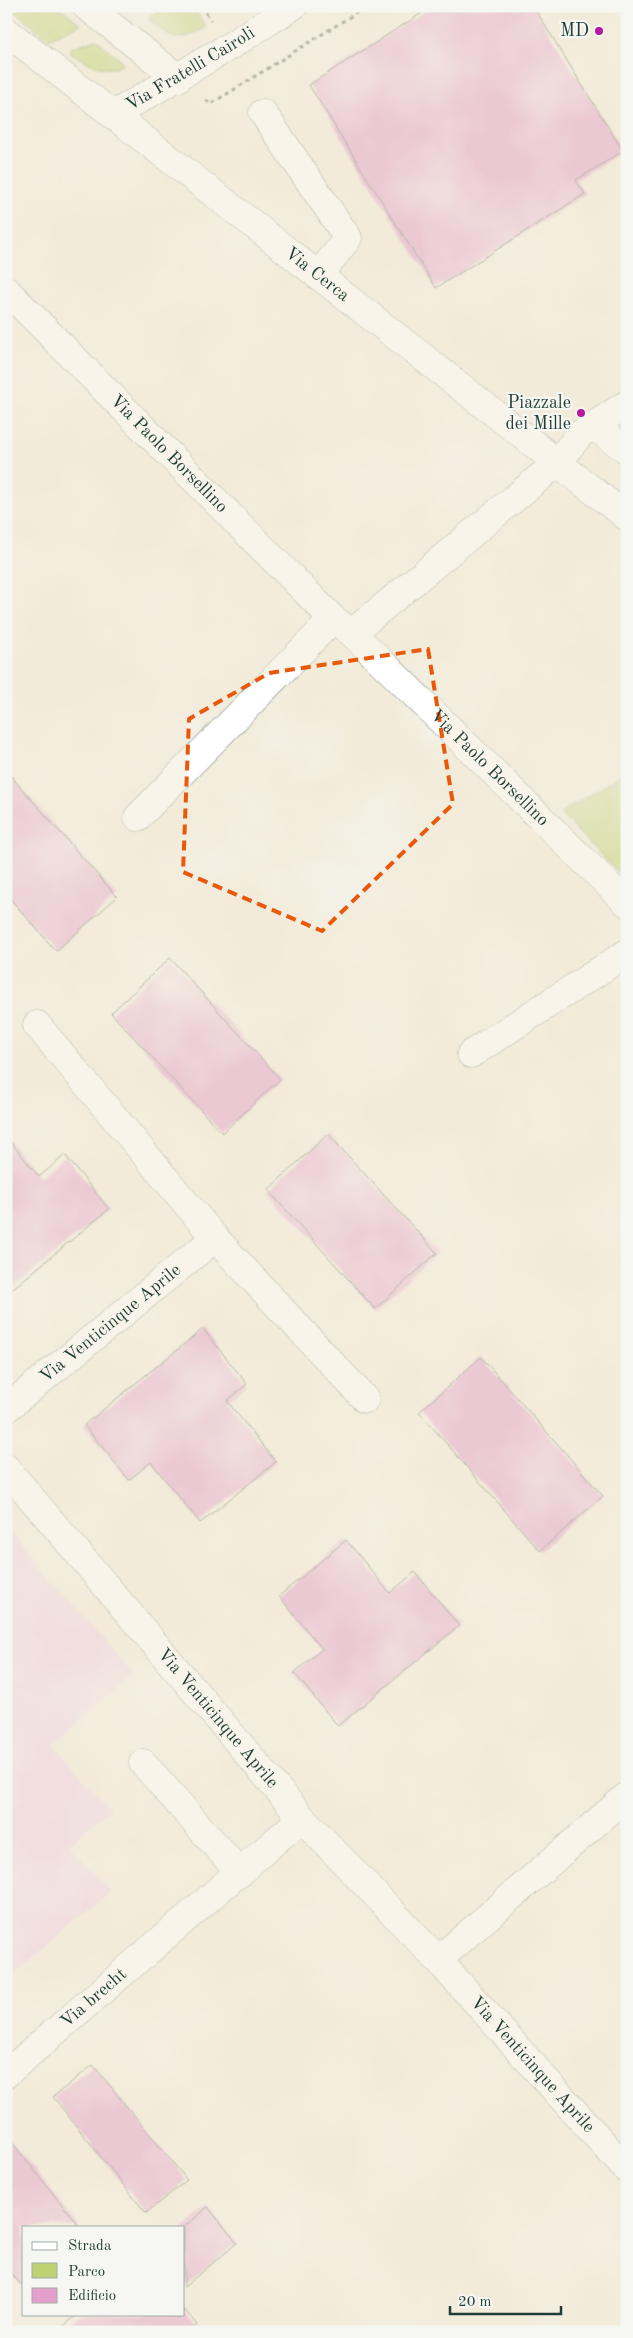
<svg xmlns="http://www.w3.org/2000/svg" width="633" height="2338" font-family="'Old Standard TT',serif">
<rect width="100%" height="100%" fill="#f6f6f2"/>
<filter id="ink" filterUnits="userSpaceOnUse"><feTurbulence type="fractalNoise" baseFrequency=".02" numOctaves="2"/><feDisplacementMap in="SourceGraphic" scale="10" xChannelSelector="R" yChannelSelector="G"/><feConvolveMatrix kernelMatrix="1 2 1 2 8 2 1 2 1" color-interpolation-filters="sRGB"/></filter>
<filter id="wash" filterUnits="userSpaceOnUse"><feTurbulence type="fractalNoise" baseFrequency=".0096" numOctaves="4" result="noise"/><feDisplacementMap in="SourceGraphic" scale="20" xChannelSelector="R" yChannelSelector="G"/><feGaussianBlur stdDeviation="1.12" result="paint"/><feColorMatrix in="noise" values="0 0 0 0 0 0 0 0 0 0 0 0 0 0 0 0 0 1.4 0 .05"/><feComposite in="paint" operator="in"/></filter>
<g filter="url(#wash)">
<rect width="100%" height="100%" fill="#f2ebd9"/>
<path fill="#efd0e6" d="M6,1527l128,149 -80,69 56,64 -41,35 42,48 -105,89z"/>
<path fill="#c0d173" stroke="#708754" d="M8,6h50l23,18 -32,15z
M174,6h17l14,18v4c-30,16 -30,12 -56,-8l1,-5z
M96,39l26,22v4c-16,10 -38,-4 -52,-13l1,-4z
M627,771v110l-67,-67z"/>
<g id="blocks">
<path fill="#e3a0cc" d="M433,6h100l90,145 -47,29 9,14 -149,94 -127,-203z
M10,775l107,122 -61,54 -50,-57v-116z
M170,958l110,121 -58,54 -111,-120z
M328,1134l109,119 -62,56 -107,-119z
M6,1136l33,41 26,-22 44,54 -103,85z
M203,1329l44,55 -20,17 49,61 -76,61 -49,-61 -22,18 -45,-55z
M481,1357l122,139 -63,55 -121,-139z
M346,1540l44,53 25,-21 44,54 -121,100 -44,-53 28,-24 -43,-53z
M93,2065l94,115 -41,33 -93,-116z
M6,2135l74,92h-56v58l-2,1 -16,-19z
M208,2207l29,36 -53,44v-60z
M184,2309l13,16 -8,7h-132l21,-18h106z"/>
</g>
</g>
<g filter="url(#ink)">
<use href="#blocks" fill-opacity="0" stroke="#697a6e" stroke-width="1"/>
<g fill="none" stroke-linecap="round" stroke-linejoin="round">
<g stroke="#697a6e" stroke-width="29">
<g id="minor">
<path d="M86,6l92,72"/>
<path id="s1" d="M6,31l621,486"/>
<path d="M263,113l85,125 -30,38"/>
<path id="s2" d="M113,115l117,-69 63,-40"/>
<path id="s3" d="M6,290l327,329 19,14 275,270"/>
<path d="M593,426l34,24"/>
<path d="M352,633l205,-170 23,-29 47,-30"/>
<path d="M138,817l195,-198"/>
<path d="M37,1025l178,213 150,161"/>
<path d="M471,1054l156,-101"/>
<path id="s4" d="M6,1409l209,-171"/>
<path id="s5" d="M6,1468l296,350 136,142 189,210"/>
<path d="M143,1763l97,110"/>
<path d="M438,1960l189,-164"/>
<path id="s6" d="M6,2074l296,-256"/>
</g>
</g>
<path stroke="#697a6e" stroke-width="3" stroke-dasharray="4 4" stroke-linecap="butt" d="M201,6l10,14
M206,100l5,4 156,-98"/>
<use href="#minor" stroke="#fff" stroke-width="28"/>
</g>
</g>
<path d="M0 0H633V2338H0ZM428,649l25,155 -131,127 -139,-59 6,-153 80,-46z" fill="#f2ebd9" fill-opacity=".55" fill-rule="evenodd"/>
<path fill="none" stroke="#e8590c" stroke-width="4" stroke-dasharray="10 6" stroke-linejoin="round" d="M428,649l25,155 -131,127 -139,-59 6,-153 80,-46z"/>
<g fill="#b5179e" stroke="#f6f6f2" stroke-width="2">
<circle cx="599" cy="31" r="5"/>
<circle cx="581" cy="413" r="5"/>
</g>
<g text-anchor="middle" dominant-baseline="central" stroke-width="4.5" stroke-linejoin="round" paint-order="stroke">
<g font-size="18" fill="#1f3d34" stroke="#f6f6f2" text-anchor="end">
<text x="589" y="31">MD</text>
<text x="571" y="403">Piazzale<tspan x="571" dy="21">dei Mille</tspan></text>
</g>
<g font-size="18" fill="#1f3d34" stroke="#f6f6f2">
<text stroke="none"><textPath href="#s2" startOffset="90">Via Fratelli Cairoli</textPath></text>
<text stroke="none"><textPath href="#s1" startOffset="395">Via Cerca</textPath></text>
<text stroke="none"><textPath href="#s3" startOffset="231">Via Paolo Borsellino</textPath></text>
<text stroke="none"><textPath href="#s3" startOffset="680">Via Paolo Borsellino</textPath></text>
<text stroke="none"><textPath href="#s4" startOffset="135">Via Venticinque Aprile</textPath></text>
<text stroke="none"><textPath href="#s5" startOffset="328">Via Venticinque Aprile</textPath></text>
<text stroke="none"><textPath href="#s6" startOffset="116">Via brecht</textPath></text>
<text stroke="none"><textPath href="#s5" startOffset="796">Via Venticinque Aprile</textPath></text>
</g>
</g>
<rect width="633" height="2338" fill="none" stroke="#f6f6f2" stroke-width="25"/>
<rect x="22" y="2226" width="162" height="90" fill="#f6f6f2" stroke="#a0aca6"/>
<rect x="32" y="2242" width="25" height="8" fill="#ffffff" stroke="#a0aca6"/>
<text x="68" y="2250" font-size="15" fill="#1f3d34">Strada</text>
<rect x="32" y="2263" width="25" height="15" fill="#c0d173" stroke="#a0aca6"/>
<text x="68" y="2276" font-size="15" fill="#1f3d34">Parco</text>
<rect x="32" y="2288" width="25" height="15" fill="#e3a0cc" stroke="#a0aca6"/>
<text x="68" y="2300" font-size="15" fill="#1f3d34">Edificio</text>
<path d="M450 2306v8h111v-8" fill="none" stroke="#1f3d34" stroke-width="2.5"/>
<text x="458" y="2306" font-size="15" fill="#1f3d34" stroke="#f6f6f2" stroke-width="4" paint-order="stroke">20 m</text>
</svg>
